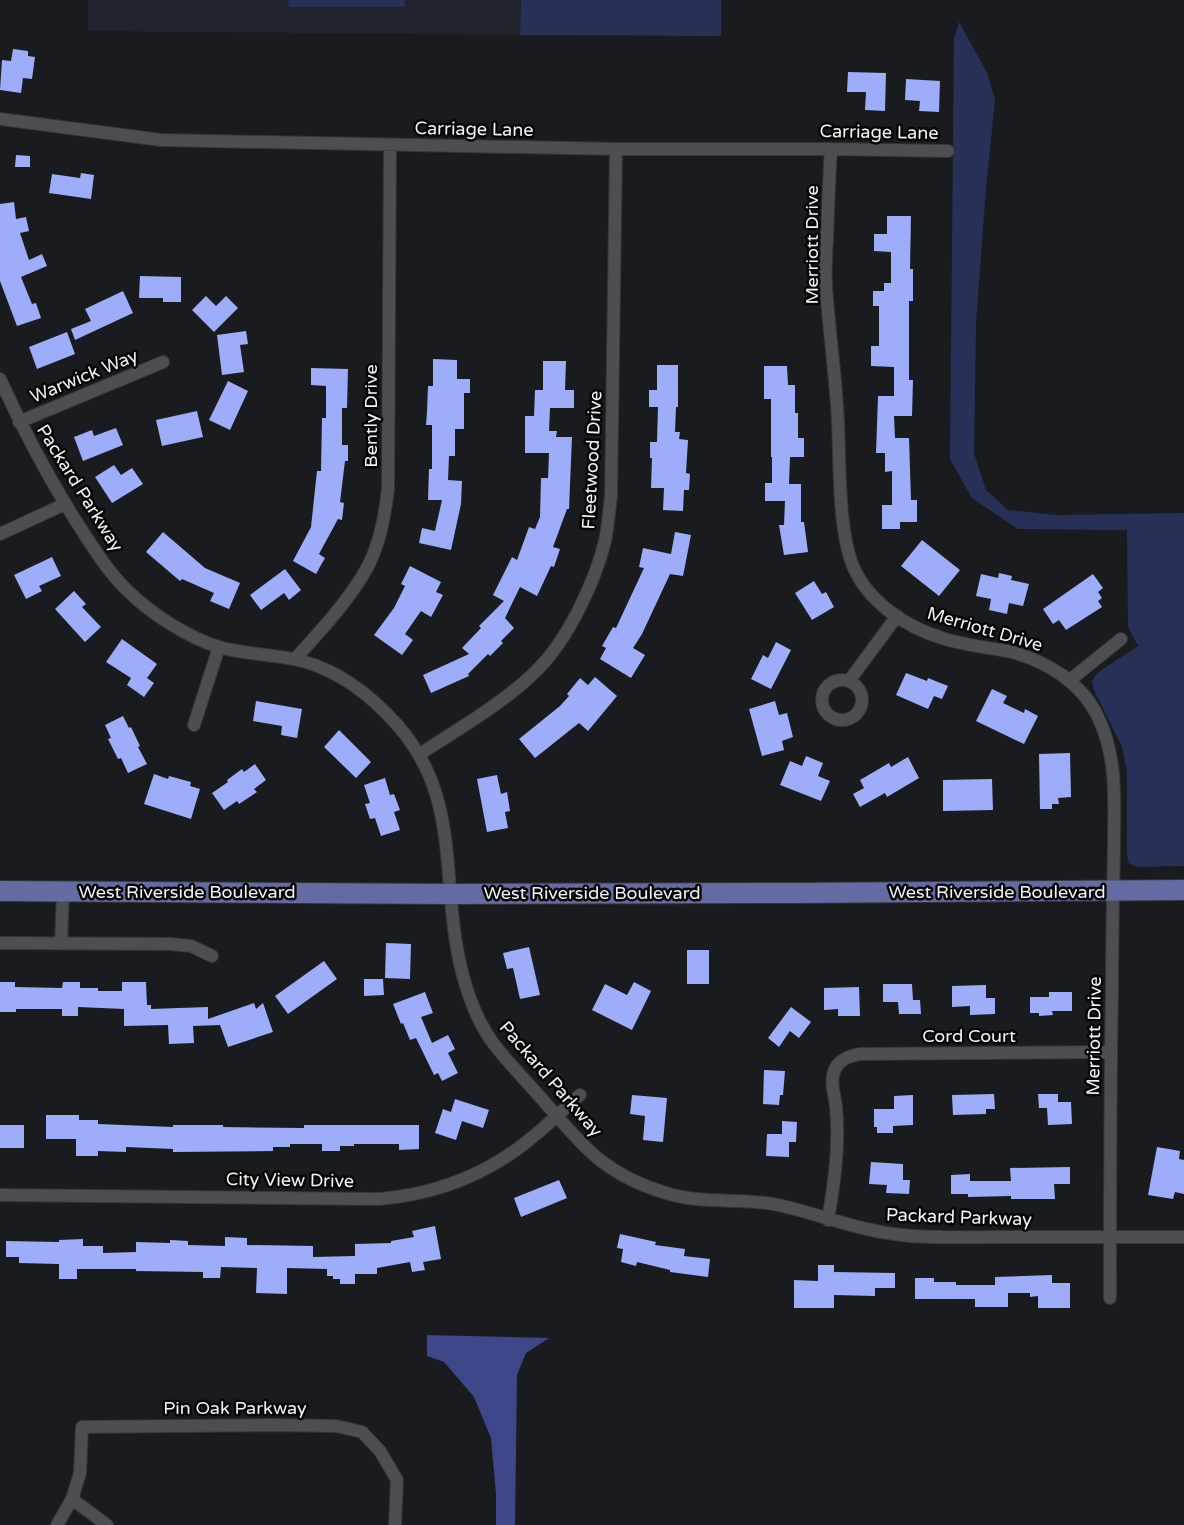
<svg xmlns="http://www.w3.org/2000/svg" width="1184" height="1525" font-family="'Varela Round',sans-serif">
<rect width="100%" height="100%" fill="#1a1b1f"/>
<path fill="#20222c" d="M88,0h433l-1,35 -432,-4z"/>
<path fill="#293058" d="M289,0h116v7h-117z
M521,0h200v36l-201,-1z
M959,22l28,51 8,27 -9,89 -10,133 -2,131 12,37 22,20 49,5 127,-2v353l-47,1 -8,-4 -2,-8v-84l-5,-24 -28,-57 -2,-9 5,-8 41,-27 -10,-19 -1,-97 -109,-1 -46,-31 -22,-39 4,-421z"/>
<path fill="#3d478a" d="M427,1335l122,3 -23,15 -9,22 -2,150h-19v-31l-5,-56 -17,-41 -30,-35 -17,-6z"/>
<path fill="#9dadf9" d="M13,49l15,2v5l7,1 -3,22 -9,-1 -2,15 -21,-3 2,-30 9,1z
M848,72l38,1 -1,38 -20,-1 1,-18h-19z
M906,79l34,2 -1,31 -20,-1 1,-10 -15,-1z
M16,155l14,1v11h-15z
M81,173l13,2 -3,24 -42,-6 3,-19 28,4z
M14,202l2,17 10,-2 3,14 -9,2 9,27 13,-6 5,12 -26,11 11,27 4,-1 5,15 -24,8 -17,-45v-77z
M887,216h24l-1,53h3v32h-4v79h4l-1,36h-18l1,22h14l2,62h6v22h-17v7h-18v-24h10v-34l-7,1v-19h-9l2,-57h16v-29l-23,-1v-20h8v-40h-6v-15h11v-8h7v-31l-17,-1v-17h13z
M140,276l41,1v25h-18v-4h-24z
M123,291l10,22 -58,27 -4,-11 20,-8 -6,-12z
M206,296l10,10 10,-10 12,12 -24,24 -22,-22z
M246,331l2,13 -8,1 4,27 -22,3 -5,-40z
M67,332l8,22 -38,15 -8,-22z
M433,359l24,1v19h13v14h-6v36h-9v27h-6l-1,24 14,1 -1,23 -10,46 -32,-7 3,-15 13,3 7,-31h-14l1,-31h3v-44h-6l1,-13 1,-26h5z
M543,361h23l-1,29h9v18h-24l-1,23h8l-1,6h16l-3,72h-2l-14,38 7,2 -6,18 -3,-1 -14,30 -17,-9 -15,31 9,10 -13,13 2,2 -13,13 -2,-2 -20,20 1,2 -38,17 -8,-18 46,-21 -7,-6 19,-20 -2,-2 25,-25 -11,-6 19,-38 5,3 12,-33 6,2 5,-12 1,-39h7l1,-25h-24v-37h9l1,-26h8z
M657,365h21v42h-2l-1,25h5l-1,7 9,1 -2,33 4,1 -1,16h-5l-1,21 -20,-1 1,-22h-13l1,-30h-2v-16h7l1,-35h-9v-17h8z
M764,366h23l1,19h7v28h3v25h6v19h-14l-1,27h12v38h3l4,30 -24,3 -5,-30h5l1,-24h-20v-18h7v-26h-1v-58h-7z
M311,368l37,1 -1,39h-5v37h6v16h-3l-5,41 4,1 -2,17 -4,-1 -19,35 6,4 -9,16 -23,-13 18,-34 6,-56h4l1,-53h4v-32l-15,-1z
M228,381l20,10 -18,39 -21,-10z
M197,411l6,26 -41,9 -6,-26z
M116,428l7,17 -40,16 -9,-24 18,-7 2,6z
M114,465l7,10 11,-7 11,16 -31,19 -17,-26z
M163,532l42,36 35,15 -11,26 -19,-8 4,-8 -32,-14 -2,2 -34,-29z
M675,532l16,3 -8,41 -13,-2 -28,60 -9,14 12,7 -14,23 -31,-19 6,-11 -4,-2 11,-19 3,1 28,-60 -5,-1 4,-19 28,6z
M922,540l38,30 -21,26 -38,-30z
M52,557l9,19 -22,10 3,5 -16,8 -12,-24z
M410,566l31,16 -5,10 7,3 -12,22 -10,-6 -16,23 8,6 -11,15 -28,-20 20,-27 11,-22 -4,-2z
M285,569l16,21 -12,10 -5,-7 -23,17 -11,-15z
M999,573l13,3 -1,4 18,4 -6,22 -14,-3 -2,11 -18,-4 2,-11 -15,-3 5,-22 17,4z
M1093,574l10,14 -5,4 4,6 -4,3 4,6 -36,23 -7,-10 -6,4 -10,-15z
M814,581l8,13 4,-2 8,15 -22,13 -17,-27z
M74,591l12,13 -4,3 19,20 -16,15 -30,-33z
M122,639l35,25 -10,14 7,5 -10,14 -17,-12 4,-7 -25,-16z
M776,642l15,8 -20,39 -20,-10 12,-24 5,3z
M906,673l21,8 1,-3 20,8 -6,13 -8,-3 -6,13 -32,-14z
M595,677l22,19 -29,35 -9,-8 -44,35 -16,-19 41,-33 9,-10 -2,-2 13,-16 8,7z
M992,689l15,7 -4,7 21,10 1,-4 13,7 -14,28 -48,-23z
M256,701l46,8 -5,29 -16,-3 1,-9 -29,-5z
M775,701l4,14 8,-2 6,24 -11,4 2,9 -22,6 -13,-47z
M123,716l6,12 2,-1 9,19 -2,1 9,17 -19,9 -7,-15 -3,1 -10,-20 3,-1 -6,-13z
M339,730l32,32 -15,16 -32,-31z
M1070,753l1,44 -13,1 1,6h-7v5h-12l-1,-55z
M806,756l17,7 -5,13 12,5 -9,20 -41,-16 10,-24 12,5z
M908,757l11,21 -32,19 -2,-4 -25,14 -7,-13 11,-6 -4,-8 29,-17 2,4z
M255,764l11,16 -12,9 3,3 -18,12 -2,-3 -13,9 -12,-17 16,-11 -1,-2 15,-11 2,3z
M154,774l14,5 1,-3 22,6 -1,4 10,3 -9,30 -47,-15z
M497,775l4,19 6,-2 3,19 -5,1 3,16 -21,4 -10,-53z
M385,778l5,17 4,-1 6,16 -6,2 6,18 -19,6 -6,-18 -5,1 -5,-15 5,-1 -6,-18z
M992,779l1,31 -50,1v-31z
M386,943l25,1 -1,35 -25,-1z
M529,947l11,48 -20,4 -7,-31 -6,1 -4,-16z
M687,950h22v34h-22z
M324,961l13,18 -49,35 -13,-18z
M364,979h19l1,16 -20,1z
M0,982h15v5l47,1 1,-6h17v6h18v3h24v-9h24l1,23h4v4l57,-2v12l46,-16 2,6 7,-6 10,29 -45,15 -8,-22 -27,1 1,17 -25,1 -1,-19 -44,1v-17l-46,-2v9h-16v-7h-46v3h-16z
M634,982l17,9 -19,39 -40,-20 13,-26 22,11z
M883,984h29l1,16h7l1,14h-22l-1,-12h-15z
M986,985v13h9v16l-25,1v-9l-18,1v-21z
M859,987l1,29h-22v-7l-14,1v-22z
M425,992l8,21 -12,4 11,26 16,-8 7,14 -7,4 10,20 -16,8 -4,-8 -4,2 -18,-37 -6,2 -7,-17 -2,1 -8,-20z
M1049,992h23v19h-20l1,4 -14,1v-3h-9v-16h19z
M791,1007l20,15 -12,16 -9,-7 -11,16 -11,-9z
M764,1070l21,1 -2,24h-3l-1,10 -16,-1z
M994,1094l1,15h-9v5l-33,1 -1,-20z
M1038,1094h20v8h13l1,22 -24,1 -1,-17h-8z
M632,1095l35,3 -4,44 -20,-2 2,-24 -15,-2z
M913,1095v30l-20,1v7h-16v-6h-3v-18h20v-13z
M455,1099l34,11 -6,18 -21,-7 -6,19 -21,-7 8,-24 8,3z
M46,1115h33v5h19v4l75,3v-2h50v2l81,1v-3h115v24l-20,1v-6h-45v2h-14v5h-18v-7h-32v3h-17v4l-100,1v-3l-47,-2v5l-28,-1v5h-22v-17h-30z
M782,1121l15,1 -1,20h-7v15l-23,-1 1,-22h15z
M0,1125h24v23h-24z
M1157,1147l23,4 -1,8 5,1v34l-9,-2 -2,7 -25,-4z
M871,1162l32,2v16h7l-1,14 -23,-1 1,-8 -18,-1z
M1070,1167v17h-16l1,15h-44v-3l-43,1v-3h-17v-19l19,-1v7h41l-1,-13z
M559,1180l8,18 -46,19 -7,-19z
M435,1226l6,33 -18,3 2,8 -13,2 -2,-10 -33,6v6h-22v10h-15v-5h-7v-3h-6v-7l-40,-1v26l-31,-1 1,-25 -36,-1 -1,11h-17v-6l-67,-1v-2h-59v10h-18v-15l-40,-1v-6h-13v-16l53,1v-2l24,-1v7h20v7l33,-1v-10l34,1v-3l18,1v4l37,1v-9l22,1v7l66,1v11l42,-1v-12l36,-1v-2l23,-4 -2,-6z
M620,1234l36,8 -1,3 30,4 -1,7 26,3 -2,18 -38,-5v-2l-33,-8 -1,4 -15,-4 2,-13 -6,-1z
M818,1265h16v7l61,1v15h-20v8l-41,-1v13h-40v-28l24,1z
M1052,1275v8h18v25h-32v-12l-8,1v-4h-22v14h-33v-8h-60v-21h19v4h22v3h39v-8z"/>
<g fill="none" stroke-linecap="round" stroke-linejoin="round">
<g stroke="#343538" stroke-width="14">
<path id="minor" d="M0,119l161,21 455,9h215l117,2
M831,149c-2,30 -3,61 -4,91 -1,15 -2,31 -1,46 3,46 10,91 12,137 2,41 0,106 15,143 15,36 53,61 89,72 23,8 47,9 70,14 36,10 70,31 86,65 20,42 16,84 16,129 -1,48 -2,96 -2,144 -2,103 -2,205 -2,308
M0,379c24,53 51,104 83,153 13,20 27,42 45,59 23,23 61,47 91,56 24,7 50,7 74,12 36,7 67,28 92,53 82,79 52,166 78,264 6,22 16,48 30,67 17,22 37,42 55,63 16,18 33,39 52,54 19,15 42,26 66,33 34,11 72,5 107,11 41,8 79,25 121,30 35,5 72,3 107,3 61,0 122,0 183,0
M19,422l144,-60
M0,534l65,-30
M295,659c26,-29 53,-57 72,-91 13,-24 18,-52 21,-79l2,-344
M1070,680l51,-41
M822 700a20 20 0 1 1 40 0a20 20 0 1 1-40 0Z
M849,681l48,-65
M194,725l25,-78
M420,754c38,-25 87,-53 118,-85 30,-30 57,-87 67,-128 3,-14 4,-30 6,-45l5,-347
M0,943l170,1 21,2 21,10
M61,944l2,-53
M0,1195l379,4c48,-4 94,-19 134,-47 24,-16 45,-38 67,-57
M828,1220c6,-36 12,-76 8,-113 -1,-12 -7,-25 -1,-38 5,-10 15,-13 25,-15l250,-2
M72,1499l35,26
M57,1525l15,-26 8,-26 2,-46 187,-2 67,1 26,6 18,19 17,29 -2,45"/>
</g>
<g stroke="#343538" stroke-width="22">
<path id="primary" d="M0,891l451,3 346,-1 387,-3"/>
</g>
<use href="#minor" stroke="#4d4e53" stroke-width="12"/>
<use href="#primary" stroke="#636ba2" stroke-width="20"/>
</g>
<g text-anchor="middle" dominant-baseline="central" stroke-width="5" stroke-linejoin="round" paint-order="stroke">
<g font-size="18" fill="#f1f2f5" stroke="#060607">
<text transform="translate(474 129) rotate(1)">Carriage Lane</text>
<text transform="translate(879 132) rotate(1)">Carriage Lane</text>
<text transform="translate(812 245) rotate(-90)">Merriott Drive</text>
<text transform="translate(84 376) rotate(-22)">Warwick Way</text>
<text transform="translate(371 416) rotate(-90)">Bently Drive</text>
<text transform="translate(592 460) rotate(-87)">Fleetwood Drive</text>
<text transform="translate(80 488) rotate(58)">Packard Parkway</text>
<text transform="translate(985 629) rotate(16)">Merriott Drive</text>
<text x="187" y="892">West Riverside Boulevard</text>
<text x="997" y="892">West Riverside Boulevard</text>
<text x="592" y="893">West Riverside Boulevard</text>
<text x="969" y="1036">Cord Court</text>
<text transform="translate(1094 1036) rotate(-89)">Merriott Drive</text>
<text transform="translate(551 1079) rotate(49)">Packard Parkway</text>
<text transform="translate(290 1180) rotate(1)">City View Drive</text>
<text transform="translate(959 1217) rotate(2)">Packard Parkway</text>
<text x="235" y="1408">Pin Oak Parkway</text>
</g>
</g>
</svg>
